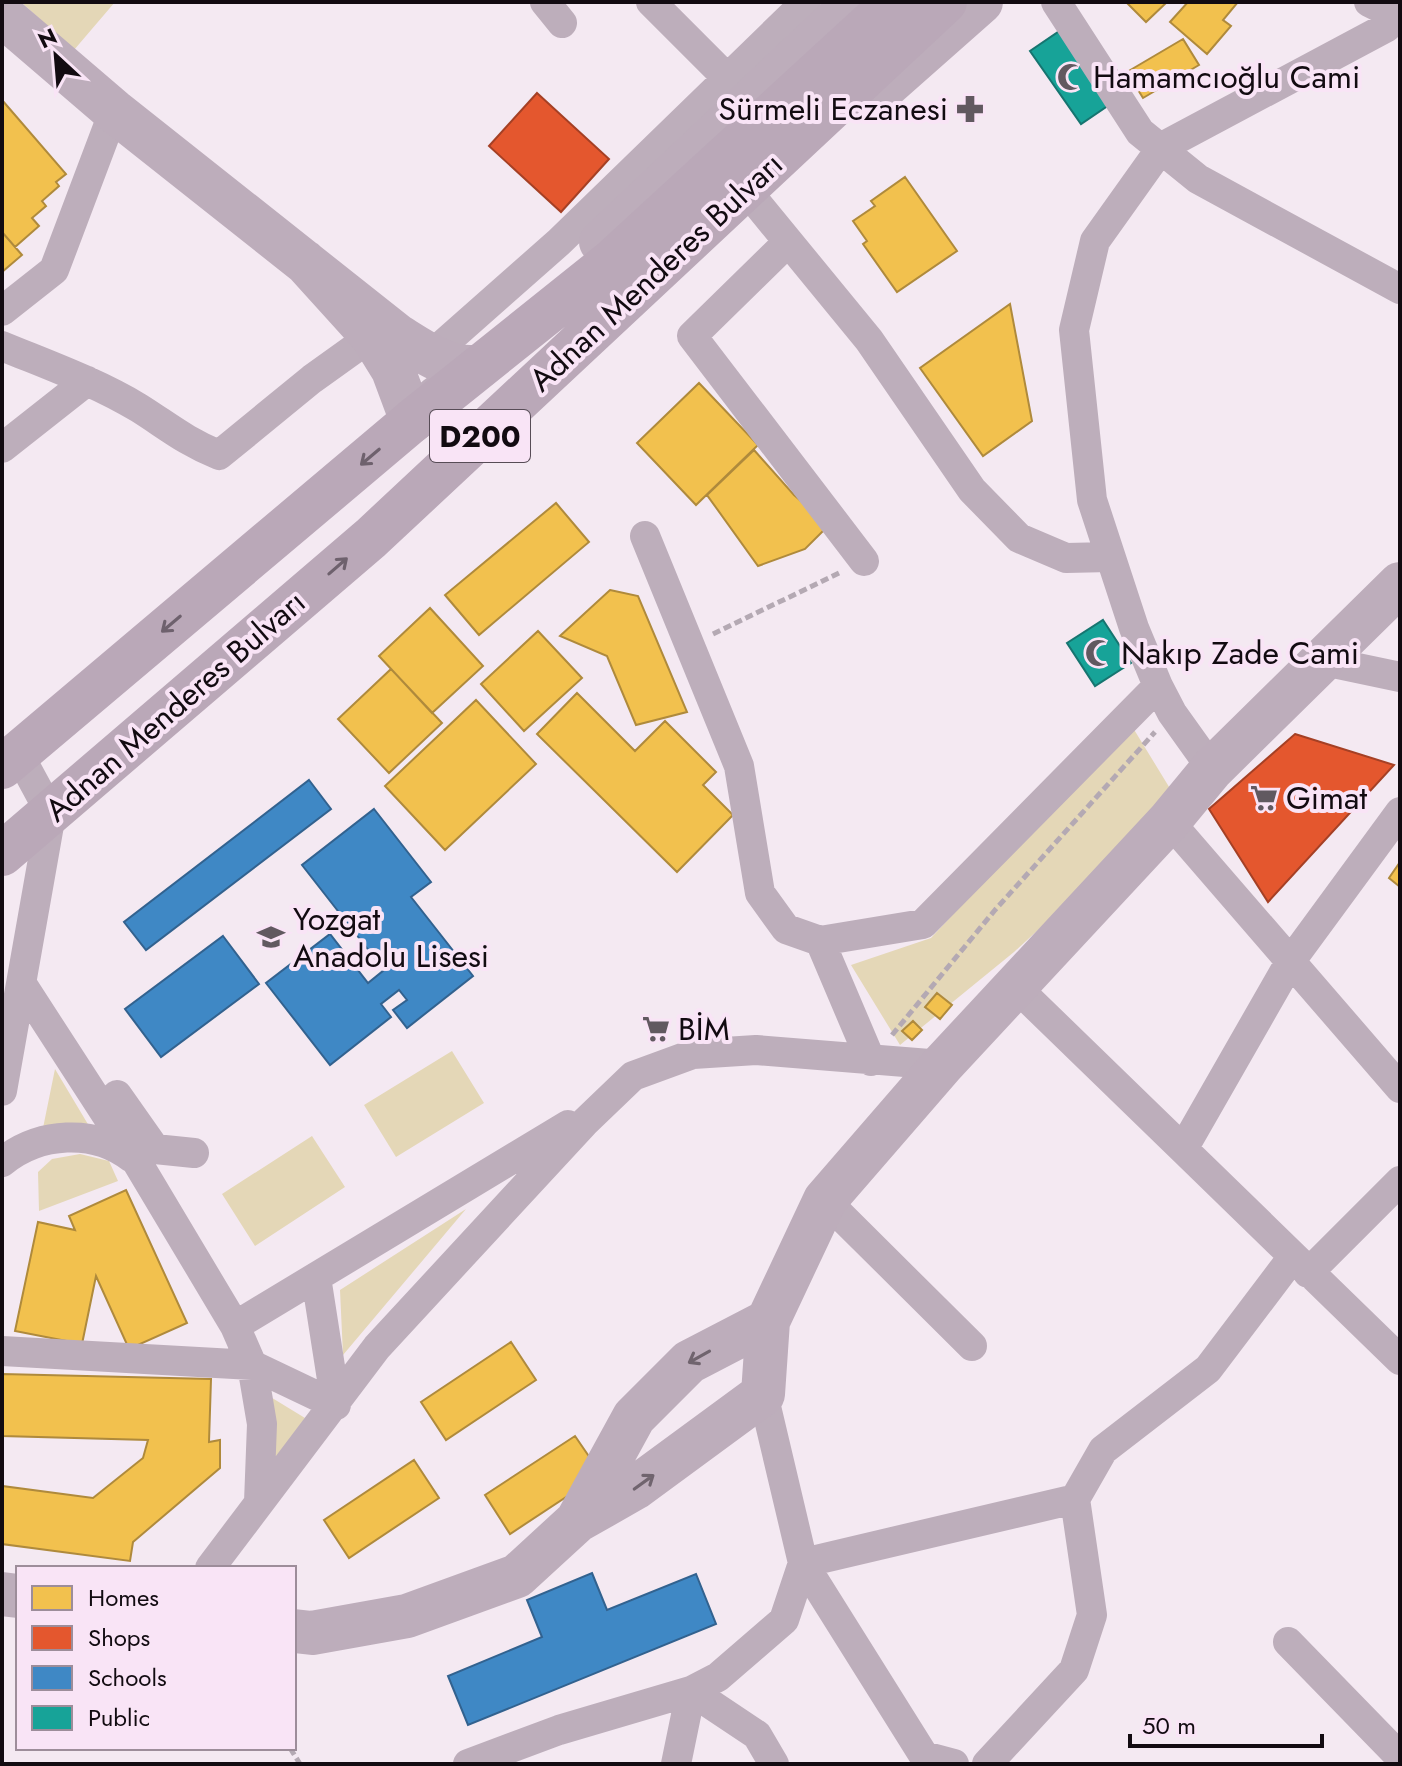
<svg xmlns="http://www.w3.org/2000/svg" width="1402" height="1766" font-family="Jost,sans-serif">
<rect width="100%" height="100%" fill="#f4e9f2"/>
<path fill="#e4d7b7" d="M21,2h94l-41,48z
M1130,723l44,72 -85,88 -75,69 -114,93 -49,-80 80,-27z
M452,1051l32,52 -88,54 -32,-52z
M55,1069l34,57 -46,2z
M312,1136l33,51 -90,59 -33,-52z
M80,1154l29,7 9,20 -79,30 -1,-39 14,-13z
M466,1209l-123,146 -3,-65z
M264,1393l41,25 -31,43z"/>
<path fill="#f2c14e" stroke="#af8a3c" stroke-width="2" d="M1126,2h41l-21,20z
M1188,2h50l-15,18 8,6 -24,28 -37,-32z
M1183,39l16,26 -56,33 -16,-26z
M2,100l64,74 -10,8 3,4 -17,15 4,5 -14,12 7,8 -24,21 -13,-15z
M905,177l52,74 -60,41 -34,-48 4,-3 -14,-20 22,-15 -4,-5z
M2,232l20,23 -20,17z
M1010,304l22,117 -49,35 -63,-88z
M699,383l59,62 -62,60 -59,-62z
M754,450l40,45 35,30 -24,24 -47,17 -51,-71z
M556,503l33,39 -110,93 -34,-40z
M610,590l28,6 49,116 -51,13 -29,-69 -47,-20z
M430,608l53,58 -51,47 -53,-57z
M538,631l44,47 -58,53 -43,-47z
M391,669l51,54 -53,50 -51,-54z
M577,693l58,58 30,-30 51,51 -13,13 30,30 -56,57 -140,-138z
M476,700l60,64 -91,86 -60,-64z
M1400,862v25l-11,-9z
M937,993l15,12 -12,14 -15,-12z
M913,1021l9,9 -10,10 -10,-9z
M126,1190l61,133 -58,26 -33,-73 -14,68 -67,-13 23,-109 37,8 -6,-14z
M511,1342l25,38 -90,60 -25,-38z
M2,1374l209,5 -2,63 11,-2v28l-87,74 -3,19 -128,-17v-58l91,12 50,-40 5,-18 -146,-4z
M575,1436l26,38 -91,60 -25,-39z
M414,1460l25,38 -90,60 -25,-38z"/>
<path fill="#e4572e" stroke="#a54025" stroke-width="2" d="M537,93l72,66 -48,53 -72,-66z
M1295,734l99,31 -126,137 -59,-93z"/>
<path fill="#3f88c5" stroke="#32628f" stroke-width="2" d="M309,780l22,29 -185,141 -22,-28z
M374,809l57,73 -20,15 62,79 -66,52 -14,-18 14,-10 -8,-10 -18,14 10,13 -61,48 -64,-82 64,-49 38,49 16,-13 -82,-105z
M223,936l36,48 -98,73 -36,-48z
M592,1573l15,37 89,-36 20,50 -248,101 -20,-49 94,-39 -15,-37z"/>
<path fill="#17a398" stroke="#167570" stroke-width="2" d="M1061,30l51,73 -31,21 -51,-73z
M1103,620l28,43 -36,23 -28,-43z"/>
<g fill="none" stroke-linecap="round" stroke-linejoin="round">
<path stroke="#b4a9b3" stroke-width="5" stroke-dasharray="8 4" stroke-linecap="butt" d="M713,634l128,-62
M892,1035l103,-125 160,-178
M290,1748l10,16"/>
<path stroke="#bdaebb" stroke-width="30" d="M545,2l17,21
M651,2l77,77
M1056,2l84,130 58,47 202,110
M755,201l114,139 103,150 47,48 47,20 44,-1
M788,242l-96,94 172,225
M2,311l52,-41 60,-159
M2,346c46,19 94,36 137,62 30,19 46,33 80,47l93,-76 60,-43
M430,356l129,-114 247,-240
M2,448l85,-67
M645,536l94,230 21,127 26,36 34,12 51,120
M1324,661l76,16
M1212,769l-40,-56 -14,-27 -24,-58 -42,-128 -18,-170 21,-89 67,-94 225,-120 4,-14 -22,-11
M1169,821l231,267
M820,941l103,-17 235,-238
M1014,985l169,164 107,-187 110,-150
M23,986l114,176 98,164 17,39 84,40 -20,-128
M2,1091l49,-277 -33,-61
M117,1095l38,54 39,4
M1183,1149l217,211
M2,1162c37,-30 92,-34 130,-4
M825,1200l147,146
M1308,1273l92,-92
M235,1326l333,-201
M2,1351l250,14 10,59 -3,78
M1075,1499l28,-49 105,-81 84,-111
M210,1568l167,-221 207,-224 49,-47 60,-22 63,-4 186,15
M1288,1642l112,115
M691,1691l27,-14 66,-57 19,-57 -40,-169
M691,1691l66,44 17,29
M468,1764l91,-34 132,-39 -15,73
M954,1764l-30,-8 -121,-193 272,-64 17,116 -18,55 -87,94"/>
<path stroke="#bdadbb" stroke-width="44" d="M2,15l112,96 284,225c24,15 53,36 82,30
M869,101l112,-99
M601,242l254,-240
M305,262l67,74 21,34 19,51 26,-24
M577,1521l57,-104 55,-55 79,-41
M2,1594l16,2
M294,1631l18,2 95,-17 110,-40 60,-55 58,-33 128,-94 5,-73 57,-121 117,-135 227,-244 43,-52 188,-185"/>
<path stroke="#baa8b8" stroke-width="44" d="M2,767l410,-346 200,-160 282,-259
M2,854l369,-316 574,-536"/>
</g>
<defs><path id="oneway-shaft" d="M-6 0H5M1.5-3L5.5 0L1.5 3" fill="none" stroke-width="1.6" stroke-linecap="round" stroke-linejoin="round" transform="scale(2)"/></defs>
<g stroke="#6e616d">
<use href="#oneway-shaft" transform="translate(370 457) rotate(140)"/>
<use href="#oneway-shaft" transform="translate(338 566) rotate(-41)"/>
<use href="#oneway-shaft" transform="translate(171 624) rotate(140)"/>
</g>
<g stroke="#70646e">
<use href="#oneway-shaft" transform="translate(699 1357) rotate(151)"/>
<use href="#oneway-shaft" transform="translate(644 1482) rotate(-36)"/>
</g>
<defs>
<g id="mosque-bare" transform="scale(2.16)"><path d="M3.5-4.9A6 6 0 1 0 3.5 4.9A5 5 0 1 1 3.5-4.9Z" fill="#615960" stroke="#f9e4f6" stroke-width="2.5" paint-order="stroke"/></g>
<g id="pharmacy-bare" transform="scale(2.16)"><path d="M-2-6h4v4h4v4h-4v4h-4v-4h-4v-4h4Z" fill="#615960" stroke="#f9e4f6" stroke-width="2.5" paint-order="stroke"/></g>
<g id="supermarket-bare" transform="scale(2.16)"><path d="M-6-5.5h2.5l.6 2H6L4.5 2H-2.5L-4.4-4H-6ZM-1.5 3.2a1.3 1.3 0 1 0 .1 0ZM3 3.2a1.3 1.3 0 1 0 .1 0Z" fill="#615960" stroke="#f9e4f6" stroke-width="2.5" paint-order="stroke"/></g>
<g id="school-bare" transform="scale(2.16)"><path d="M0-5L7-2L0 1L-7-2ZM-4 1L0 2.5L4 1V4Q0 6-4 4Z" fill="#615960" stroke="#f9e4f6" stroke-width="2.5" paint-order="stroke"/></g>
</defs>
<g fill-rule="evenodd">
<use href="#mosque-bare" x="1071" y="77"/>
<use href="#pharmacy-bare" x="970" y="109"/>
<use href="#mosque-bare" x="1099" y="653"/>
<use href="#supermarket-bare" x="1264" y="798"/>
<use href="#school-bare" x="271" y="937"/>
<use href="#supermarket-bare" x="656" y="1029"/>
</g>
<g text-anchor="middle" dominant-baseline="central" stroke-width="8" stroke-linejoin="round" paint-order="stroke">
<rect fill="#f9e4f6" stroke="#574c56" stroke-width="2" x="430" y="410" width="100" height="52" rx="6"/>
<g font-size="30" font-weight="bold" fill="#120b11">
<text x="480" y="436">D200</text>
</g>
<g font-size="32" fill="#120b11" stroke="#f9e4f6" text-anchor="start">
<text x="1093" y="77">Hamamcıoğlu Cami</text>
<text x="948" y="109" text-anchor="end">Sürmeli Eczanesi</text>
<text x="1121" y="653">Nakıp Zade Cami</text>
<text x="1286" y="798">Gimat</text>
<text x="293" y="919">Yozgat<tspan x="293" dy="37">Anadolu Lisesi</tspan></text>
<text x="678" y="1029">BİM</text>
</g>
<g font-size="32" fill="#120b11" stroke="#f9e4f6">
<text transform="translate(656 272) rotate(-43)">Adnan Menderes Bulvarı</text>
<text transform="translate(175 706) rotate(-41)">Adnan Menderes Bulvarı</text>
</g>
</g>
<rect width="1402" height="1766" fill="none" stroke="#120b11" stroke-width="8"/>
<rect x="16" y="1566" width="280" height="184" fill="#f9e4f6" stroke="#9d8d9a" stroke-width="2"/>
<rect x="32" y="1586" width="40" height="24" fill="#f2c14e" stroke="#9d8d9a" stroke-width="2"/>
<text x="88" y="1606" font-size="24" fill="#120b11">Homes</text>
<rect x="32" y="1626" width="40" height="24" fill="#e4572e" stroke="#9d8d9a" stroke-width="2"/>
<text x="88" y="1646" font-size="24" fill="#120b11">Shops</text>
<rect x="32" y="1666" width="40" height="24" fill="#3f88c5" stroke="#9d8d9a" stroke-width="2"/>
<text x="88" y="1686" font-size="24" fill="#120b11">Schools</text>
<rect x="32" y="1706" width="40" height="24" fill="#17a398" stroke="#9d8d9a" stroke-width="2"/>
<text x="88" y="1726" font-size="24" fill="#120b11">Public</text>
<g transform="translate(56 56) rotate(334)" stroke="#f9e4f6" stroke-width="6" paint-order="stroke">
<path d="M0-6L14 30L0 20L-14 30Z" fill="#120b11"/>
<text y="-12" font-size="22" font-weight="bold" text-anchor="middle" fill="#120b11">N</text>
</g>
<path d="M1130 1734v12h192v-12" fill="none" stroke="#120b11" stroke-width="4"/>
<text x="1142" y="1734" font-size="24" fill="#120b11" stroke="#f9e4f6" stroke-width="6" paint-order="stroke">50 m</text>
</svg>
